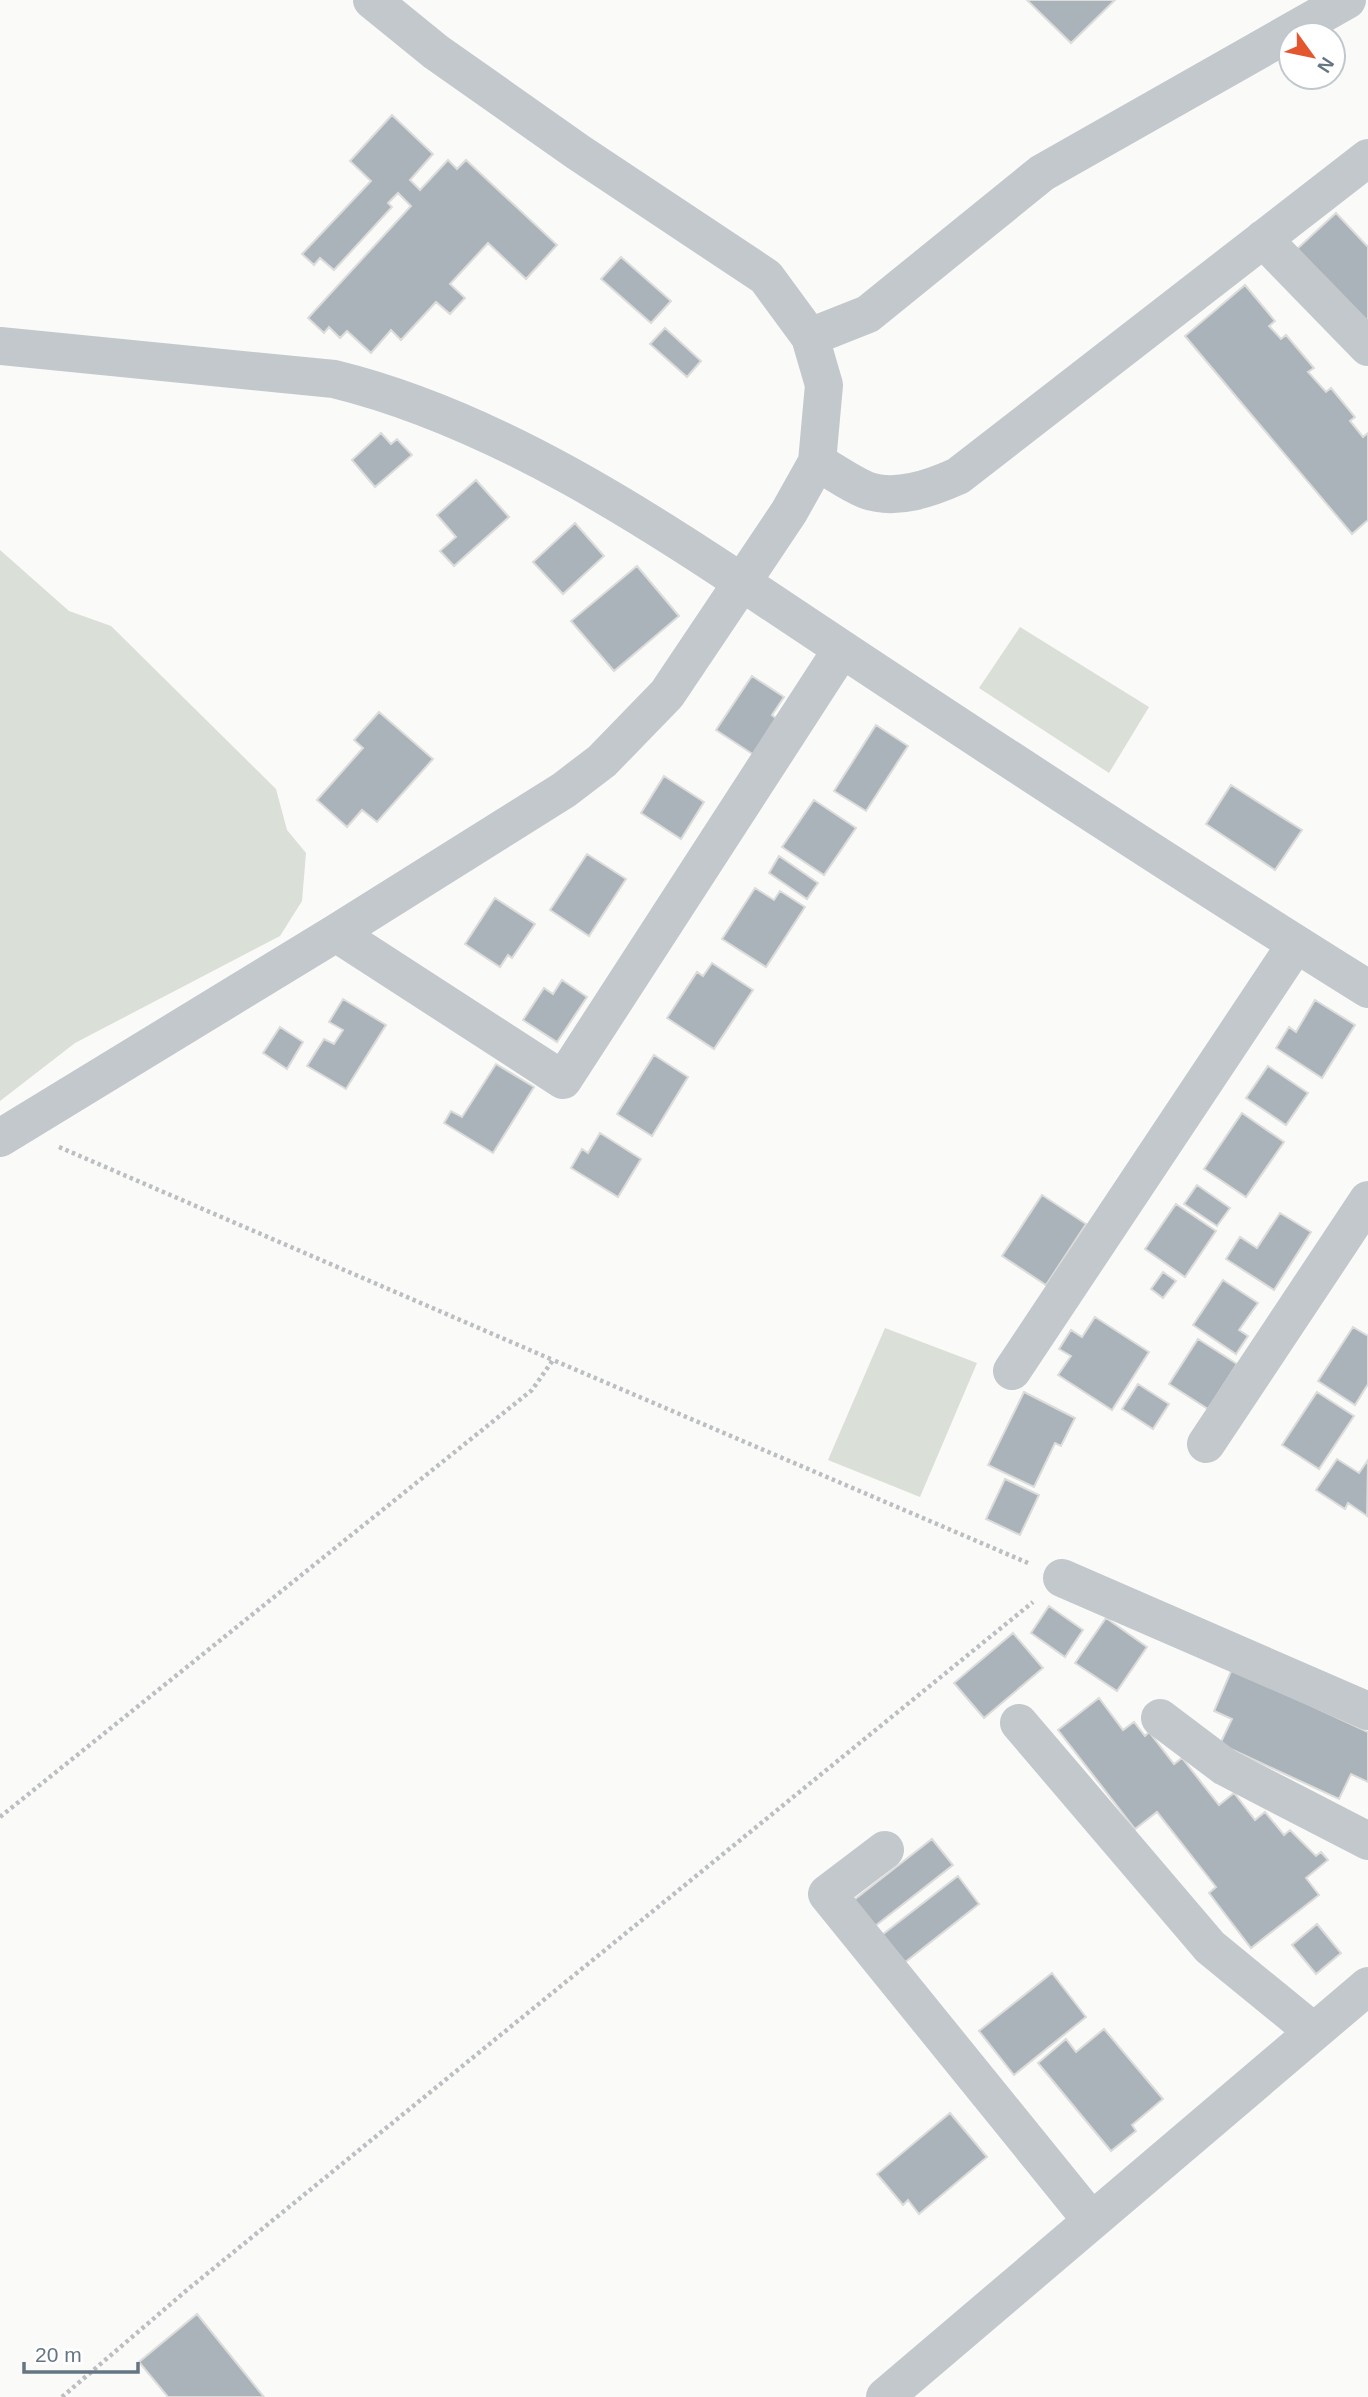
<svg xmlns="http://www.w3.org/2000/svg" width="1368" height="2397" font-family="Helvetica,sans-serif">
<rect width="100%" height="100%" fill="#fafaf8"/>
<path fill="#dadfd7" d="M0,550l69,61 42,15 165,163 11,41 19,23 -4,48 -22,35 -205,107 -75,58z
M1020,627l129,80 -40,66 -130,-85z
M885,1328l92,35 -57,134 -92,-37z"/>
<path fill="#aab3b9" stroke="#dcdcda" stroke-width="2" d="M1027,0h88l-44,43z
M392,115l41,39 -23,26 10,10 28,-30 9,9 9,-9 91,85 -31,34 -38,-36 -38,41 15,14 -15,16 -14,-12 -35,38 -10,-10 -20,23 -24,-22 -7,7 -11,-11 -5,6 -16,-15 103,-112 -13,-13 -10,10 4,4 -58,63 -14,-12 -6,7 -12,-11 69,-73 -21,-20z
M1336,213l32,34v75l-71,-73z
M621,257l50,44 -20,22 -50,-44z
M1245,285l30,36 -6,5 12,13 5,-4 28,33 -6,4 18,20 5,-4 24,29 -5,4 13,16 5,-4v87l-16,14 -167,-198z
M665,328l36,33 -14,16 -37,-33z
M381,433l10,11 6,-5 15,16 -37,32 -23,-27z
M476,480l33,37 -55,49 -14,-15 16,-14 -19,-22z
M575,523l29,33 -41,38 -30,-32z
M637,566l42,50 -65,55 -43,-50z
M752,676l32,21 -12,18 6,5 -24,35 -38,-25z
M379,712l54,47 -56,63 -15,-12 -15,17 -30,-27 46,-52 -9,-8z
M876,725l32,21 -42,65 -32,-20z
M664,776l40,26 -23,37 -40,-26z
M1231,785l71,45 -27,40 -69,-46z
M814,800l42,28 -32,47 -42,-28z
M587,854l39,25 -37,57 -39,-26z
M779,856l39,27 -11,16 -38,-26z
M755,888l19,12 6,-9 25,16 -39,60 -44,-28z
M495,898l40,26 -23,34 -4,-3 -8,12 -35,-23z
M712,963l41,27 -39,59 -47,-31 30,-46 6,4z
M562,980l25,17 -30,45 -34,-22 21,-32 9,6z
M343,999l43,26 -40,64 -39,-23 17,-27 10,5 9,-14 -14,-8z
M1315,1000l40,25 -33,53 -46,-30 13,-21 7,5z
M280,1027l23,15 -16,27 -24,-16z
M654,1055l34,22 -36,59 -35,-22z
M496,1064l38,23 -41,66 -49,-30 7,-12 11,6z
M1268,1066l40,27 -22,32 -40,-27z
M1242,1113l42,29 -38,55 -42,-28z
M600,1133l41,26 -23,38 -47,-29 11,-19 6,4z
M1197,1185l33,23 -13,18 -33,-22z
M1042,1195l44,29 -40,61 -44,-29z
M1176,1204l40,27 -31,46 -40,-28z
M1280,1213l31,19 -37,58 -48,-31 14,-22 17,11z
M1163,1272l13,9 -13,17 -12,-9z
M1223,1280l35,23 -19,27 9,6 -12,18 -43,-29z
M1095,1317l54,35 -37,58 -54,-35 13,-19 -12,-7 12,-19 11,7z
M1353,1327l15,9v48l-13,21 -37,-24z
M1198,1339l39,25 -29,45 -39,-25z
M1138,1384l31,20 -16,25 -31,-20z
M1024,1392l51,26 -14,28 -6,-3 -21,44 -46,-22z
M1317,1392l37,24 -35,53 -37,-24z
M1337,1459l22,14 9,-13 -1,56 -19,-13 -3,6 -29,-19z
M1005,1479l34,16 -19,40 -34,-16z
M1049,1606l34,24 -18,27 -34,-24z
M1106,1618l41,29 -30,44 -42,-28z
M1013,1633l30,35 -59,50 -30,-35z
M1232,1669l136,63v50l-17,-8 -12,25 -119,-55 12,-25 -18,-8z
M1099,1698l24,32 11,-8 11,14 4,-4 25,32 8,-6 37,47 15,-12 21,27 10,-8 19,23 6,-5 26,26 5,-4 7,8 -22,18 13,17 -68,53 -42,-55 7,-6 -59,-75 -22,17 -77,-99z
M932,1839l21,26 -78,61 -21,-26z
M958,1876l21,28 -75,59 -22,-28z
M1317,1924l24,29 -25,21 -24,-29z
M1052,1973l34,44 -72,58 -35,-44z
M1104,2029l59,70 -31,26 4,6 -25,20 -73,-88 28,-24 10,13z
M950,2113l37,44 -68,57 -11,-14 -5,5 -26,-31z
M197,2314l67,83h-96l-29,-35z"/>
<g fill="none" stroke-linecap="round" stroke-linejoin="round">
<path stroke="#bbbfc2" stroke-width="4.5" stroke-dasharray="3.5 3.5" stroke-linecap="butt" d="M59,1147l494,213
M0,1817l532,-427 21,-30 475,203
M62,2397l125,-107 846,-688"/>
<path stroke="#c3c8cc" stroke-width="38" d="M1263,239l105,108
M810,337l58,-23 174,-141 305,-173
M0,346l334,33c183,45 349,165 505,268 175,116 351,231 529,342
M817,462c16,9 32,21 49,28 30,11 65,-2 92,-14l410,-318
M336,933l227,147 279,-431
M0,1138l336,-205 228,-143 38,-29 65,-67 122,-182 28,-50 7,-77 -14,-48 -44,-60 -188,-125 -142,-100 -64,-52
M1012,1371l284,-427
M1206,1444l162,-244
M1062,1578l306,133
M1160,1718l65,49 143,74
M1019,1723l191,224 104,85
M885,1850l-58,44 265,327
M885,2397l483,-411"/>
</g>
<g transform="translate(1312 56) rotate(123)"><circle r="33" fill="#ffffff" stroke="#c1c8cd" stroke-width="2"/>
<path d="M0-5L12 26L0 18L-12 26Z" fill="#e4572e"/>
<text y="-10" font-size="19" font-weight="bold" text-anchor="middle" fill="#657683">N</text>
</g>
<path d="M24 2362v10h114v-10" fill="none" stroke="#657683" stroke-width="3.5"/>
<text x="35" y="2362" font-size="21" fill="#657683" stroke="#ffffff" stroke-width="5" paint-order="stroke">20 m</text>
</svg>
